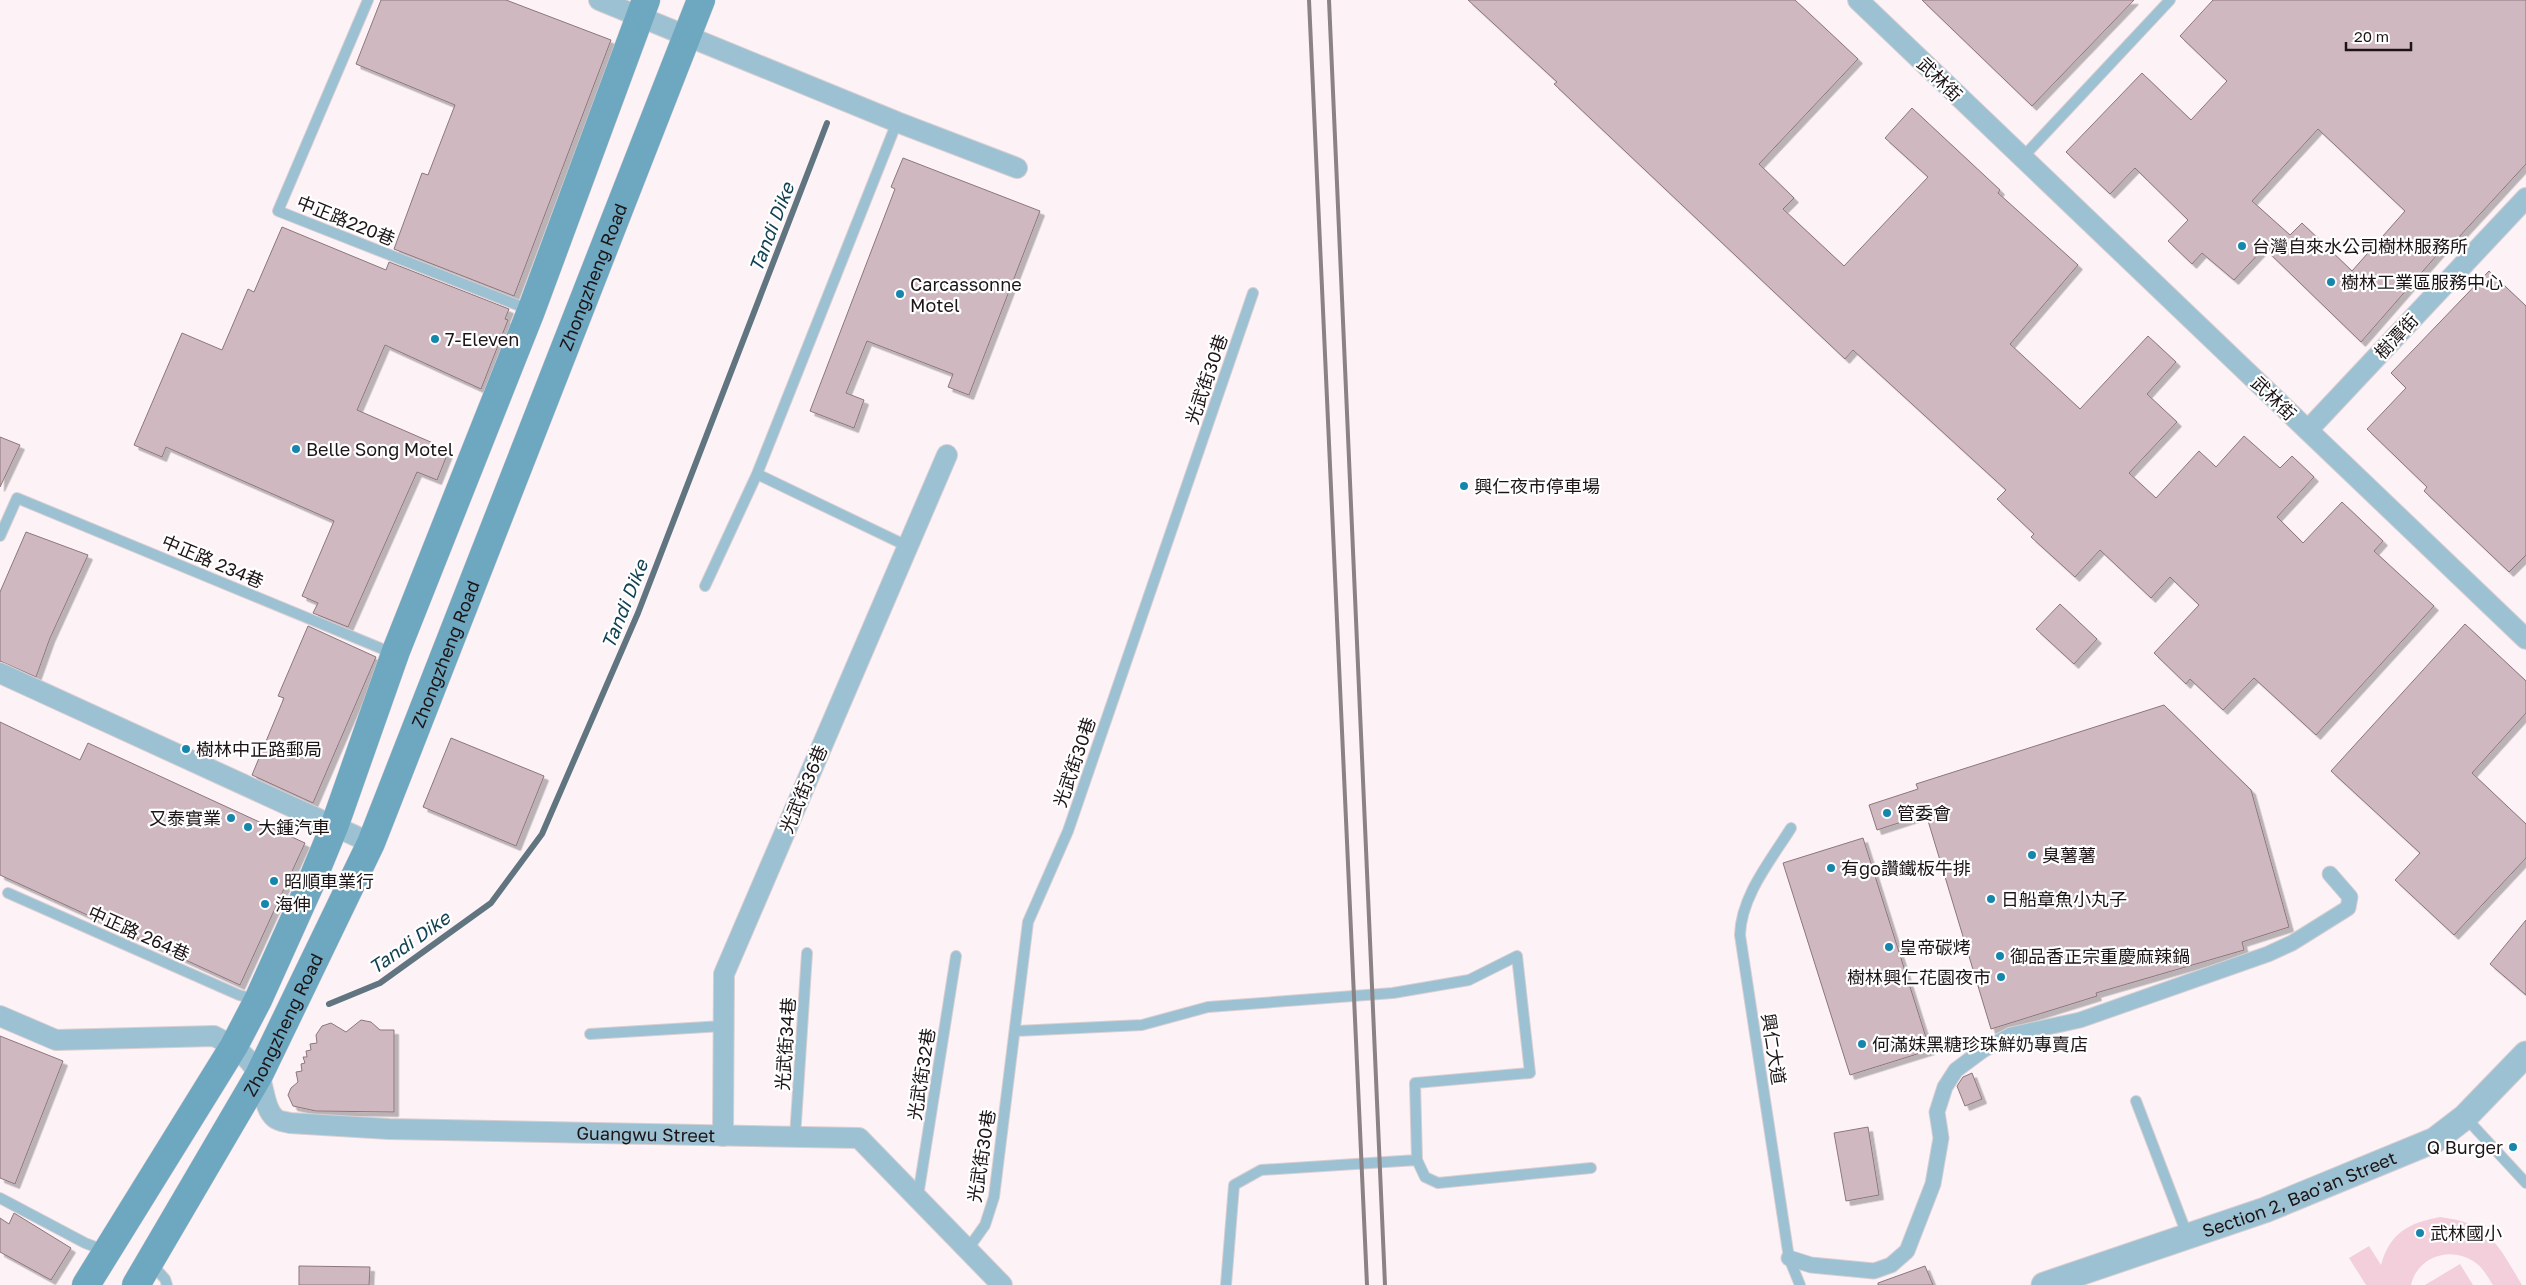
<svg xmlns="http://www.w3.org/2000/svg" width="2526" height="1285" font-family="'Golos Text','Noto Sans TC',sans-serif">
<defs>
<filter id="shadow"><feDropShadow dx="4.5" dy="4.5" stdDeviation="0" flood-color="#0004"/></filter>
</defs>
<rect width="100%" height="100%" fill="#fdf3f6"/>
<path fill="#f2cfda" d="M2440,1217c50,6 58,28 82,68h-29c-6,-9 -11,-19 -20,-24 -23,-15 -56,-4 -62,24h-45l-17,-27 20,-12 12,19c9,-32 27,-42 59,-48z
M2460,1264l13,21h-48z"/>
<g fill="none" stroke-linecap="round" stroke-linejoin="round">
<path stroke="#617580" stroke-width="6" d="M329,1004l51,-21 111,-80 51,-69 96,-221 189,-490"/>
</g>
<path fill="#d0b8c0" stroke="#8c767c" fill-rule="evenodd" filter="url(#shadow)" d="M381,0h125l105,40 -97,256 -120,-47 28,-76 6,2 27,-70 -99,-41z
M1468,0h327l63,59 -99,105 35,34 -11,11 61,57 84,-89 -43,-39 27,-30 88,82 -2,3 80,72 -68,79 70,65 68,-73 28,26 -29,32 30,28 -48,51 27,25 43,-47 17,16 28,-31 36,32 12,-12 22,21 -37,40 26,26 39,-41 41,39 -9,10 60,55 -118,129 -62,-57 -31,32 -33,-31 -4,5 -32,-31 45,-48 -29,-28 -19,21 -51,-48 -25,27 -44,-40 3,-3 -37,-35 9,-9 -153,-140 -8,9 -291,-275 3,-2z
M1922,0h212l-102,106z
M2213,0h313v164l-79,86 -3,-3 -83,95 -97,-94 -30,32 -32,-27 -10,11 -24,-23 20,-21 -53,-52 -25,26 -44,-42 76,-79 49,47 36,-39 -47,-45zM2318,129l87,82 -53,60 -50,-48 -12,12 -38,-34z
M903,158l137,53 -71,184 -21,-8 5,-13 -86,-33 -21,52 18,7 -10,28 -44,-17 85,-222 -4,-2z
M282,227l104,43 3,-8 120,47 -4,10 3,1 -27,69 -96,-44 -28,65 92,40 -12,30 -20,-8 -69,155 -35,-14 5,-10 -16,-7 32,-75 -168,-74 -4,10 -28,-12 48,-112 40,17 26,-61 6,3z
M2489,271l37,35v249l-17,17 -85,-81 3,-4 -60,-58 39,-41 -15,-15z
M0,437l20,8 -20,42z
M26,532l62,23 -38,83 -14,39 -36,-16v-69z
M2060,604l37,35 -23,25 -38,-35z
M2465,624l61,57v32l-54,60 54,51v34l-72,77 -59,-55 25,-27 -89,-82z
M308,626l68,31 -63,146 -61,-28 32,-77 -6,-2z
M2164,705l87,85 38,137 -47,15 2,8 -148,43 1,3 -106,33 -65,-215 -49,16 -8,-25 49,-16 -2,-5z
M0,722l80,38 8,-17 217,100 -65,142 -240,-110z
M451,738l93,38 -28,70 -93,-39z
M1863,838l67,212 -80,25 -67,-212z
M2526,920v75l-36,-31z
M361,1020l10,2 9,8h14v82l-78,-1 -23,-5 -5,-11 3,-7 7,-6 -2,-10 6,-1 -1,-7 4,-1 -2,-6h4l-1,-6 5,-1 -1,-6 7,-1 -1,-8 6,-9 9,-3 15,9z
M0,1036l63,25 -48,123 -15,-6z
M1972,1073l10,26 -17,7 -8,-20 6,-9z
M1868,1127l11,68 -33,6 -12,-68z
M14,1213l57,35 -20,32 -51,-28v-34l9,6z
M299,1266l71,1 -1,18h-70z
M1925,1266l8,19h-55v-2z"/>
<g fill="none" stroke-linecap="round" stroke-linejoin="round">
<g stroke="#d9cfd2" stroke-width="12">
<path id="service" d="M368,0l-90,211 252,99
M2023,157l147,-157
M757,474l150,72
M0,536l17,-38 368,152 10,1
M705,586l52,-112 140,-352
M1791,828c-20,32 -50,68 -51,107l49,323 11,27
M8,893l231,102 18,5
M1015,1031l127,-6 66,-18 185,-14 76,-13 48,-24 13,117 -115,10 2,77 8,17 13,6 153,-15
M590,1034l133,-8
M2136,1101l52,136
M2465,1117l61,66
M795,1137l12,-184
M918,1196l38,-240
M0,1198l85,45 21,8
M968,1249l17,-24 9,-28 34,-275 40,-91 185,-538
M150,1262l15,17 2,6
M1226,1285l8,-100 27,-15 156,-10"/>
</g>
<g stroke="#d9cfd2" stroke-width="17">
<path id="pedestrian" d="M1789,1258l22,7 63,6 17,-6 16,-14 26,-67 8,-46 -4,-26 8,-25 11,-17 27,-20 28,-15 69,-15 188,-66 24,-11 56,-35 2,-11 -20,-23"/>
</g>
<g stroke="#d9cfd2" stroke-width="22">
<g id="minor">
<path d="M599,0l298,122 120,46"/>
<path d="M1858,0l668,639"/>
<path d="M2308,430l218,-232"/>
<path d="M0,673l371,170"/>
<path id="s1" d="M0,1016l56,24 158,-4c18,9 34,19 44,38 7,12 5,34 17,44 3,3 11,4 15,5l99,6 470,9 143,147"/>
<path d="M723,1136l1,-162 223,-519"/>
</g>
</g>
<g stroke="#d9cfd2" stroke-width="27">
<g id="tertiary">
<path id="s2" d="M2044,1285l221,-75 170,-70 30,-23 61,-63"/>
</g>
</g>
<g stroke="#d9cfd2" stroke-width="29">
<g id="secondary">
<path d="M86,1285l148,-239 24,-46 55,-122 21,-51 62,-176 135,-340 115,-311"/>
<path id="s3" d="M136,1285l123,-210 112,-232 330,-843"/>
</g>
</g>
<use href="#service" stroke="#9cc1d2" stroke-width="10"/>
<use href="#pedestrian" stroke="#9cc1d2" stroke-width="15"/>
<use href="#minor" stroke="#9cc1d2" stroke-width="20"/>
<use href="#tertiary" stroke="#9cc1d2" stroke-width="25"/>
<use href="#secondary" stroke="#6ea7c0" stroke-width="28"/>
<path stroke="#8b8285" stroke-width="4" d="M1309,0l58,1285
M1329,0l56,1285"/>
</g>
<g fill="#1587ad" stroke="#fff" stroke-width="2">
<circle cx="2242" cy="246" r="5"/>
<circle cx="2331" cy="282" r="5"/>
<circle cx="900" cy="294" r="5"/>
<circle cx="435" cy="339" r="5"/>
<circle cx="296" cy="449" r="5"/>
<circle cx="1464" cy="486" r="5"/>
<circle cx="186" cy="749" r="5"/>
<circle cx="1887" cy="813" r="5"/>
<circle cx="231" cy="818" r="5"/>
<circle cx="248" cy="827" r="5"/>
<circle cx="2032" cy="855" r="5"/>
<circle cx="1831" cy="868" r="5"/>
<circle cx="274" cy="881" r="5"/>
<circle cx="1991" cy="899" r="5"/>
<circle cx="265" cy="904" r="5"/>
<circle cx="1889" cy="947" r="5"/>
<circle cx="2000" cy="956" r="5"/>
<circle cx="2001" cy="977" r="5"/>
<circle cx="1862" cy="1044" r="5"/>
<circle cx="2513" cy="1147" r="5"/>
<circle cx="2420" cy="1233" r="5"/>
</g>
<g text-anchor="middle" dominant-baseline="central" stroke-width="4.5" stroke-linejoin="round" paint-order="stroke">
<g font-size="18" fill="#1c1416" stroke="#fff">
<text transform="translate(1940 79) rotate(44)">武林街</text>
<text transform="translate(346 220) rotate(22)">中正路220巷</text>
<text stroke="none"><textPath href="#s3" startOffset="1109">Zhongzheng Road</textPath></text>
<text transform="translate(2396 336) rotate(-47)">樹潭街</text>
<text transform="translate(1206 379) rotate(-71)">光武街30巷</text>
<text transform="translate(2274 398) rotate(44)">武林街</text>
<text transform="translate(213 561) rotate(23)">中正路 234巷</text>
<text stroke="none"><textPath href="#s3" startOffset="704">Zhongzheng Road</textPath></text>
<text transform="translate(1074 762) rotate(-71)">光武街30巷</text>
<text transform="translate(803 789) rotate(-67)">光武街36巷</text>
<text transform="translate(139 933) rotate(24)">中正路 264巷</text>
<text stroke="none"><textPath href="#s3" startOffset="299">Zhongzheng Road</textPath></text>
<text transform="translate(785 1044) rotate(-86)">光武街34巷</text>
<text transform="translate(1774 1049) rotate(81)">興仁大道</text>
<text transform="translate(921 1074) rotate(-81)">光武街32巷</text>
<text stroke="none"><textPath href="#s1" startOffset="698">Guangwu Street</textPath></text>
<text transform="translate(981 1156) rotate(-81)">光武街30巷</text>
<text stroke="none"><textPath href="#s2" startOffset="271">Section 2, Bao'an Street</textPath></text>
</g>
<g font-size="18" fill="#1c1416" stroke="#fff" text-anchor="start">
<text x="2252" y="246">台灣自來水公司樹林服務所</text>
<text x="2341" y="282">樹林工業區服務中心</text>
<text x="910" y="284">Carcassonne<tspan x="910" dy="21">Motel</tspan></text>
<text x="445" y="339">7-Eleven</text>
<text x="306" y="449">Belle Song Motel</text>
<text x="1474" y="486">興仁夜市停車場</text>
<text x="196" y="749">樹林中正路郵局</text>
<text x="1897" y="813">管委會</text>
<text x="221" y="818" text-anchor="end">又泰實業</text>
<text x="258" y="827">大鍾汽車</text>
<text x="2042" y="855">臭薯薯</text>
<text x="1841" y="868">有go讚鐵板牛排</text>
<text x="284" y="881">昭順車業行</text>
<text x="2001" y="899">日船章魚小丸子</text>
<text x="275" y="904">海伸</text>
<text x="1899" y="947">皇帝碳烤</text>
<text x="2010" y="956">御品香正宗重慶麻辣鍋</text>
<text x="1991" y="977" text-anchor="end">樹林興仁花園夜市</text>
<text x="1872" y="1044">何滿妹黑糖珍珠鮮奶專賣店</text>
<text x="2503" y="1147" text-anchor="end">Q Burger</text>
<text x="2430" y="1233">武林國小</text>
</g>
<g font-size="19" font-style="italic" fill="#124253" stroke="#fff">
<text transform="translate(771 227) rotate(-69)">Tandi Dike</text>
<text transform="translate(624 604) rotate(-68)">Tandi Dike</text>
<text transform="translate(409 942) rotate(-35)">Tandi Dike</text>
</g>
</g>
<path d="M2346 42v8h65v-8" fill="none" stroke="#1c1416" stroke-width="2.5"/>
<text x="2354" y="42" font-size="15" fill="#1c1416" stroke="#ffffff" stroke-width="4" paint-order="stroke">20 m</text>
</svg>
